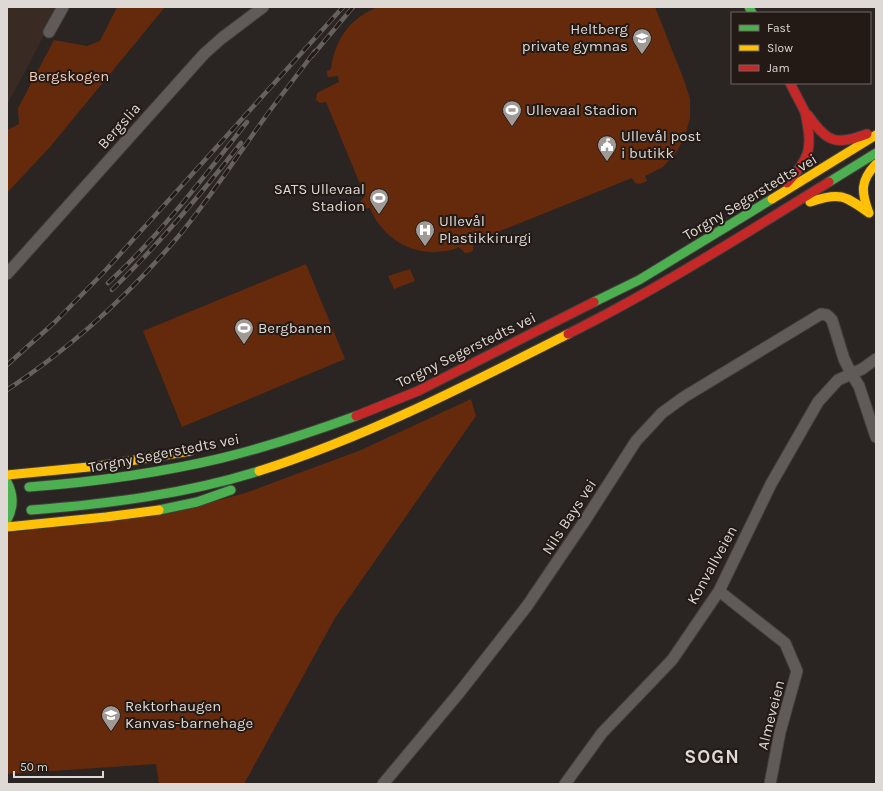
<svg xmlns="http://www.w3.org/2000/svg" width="883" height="791" font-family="Karla,sans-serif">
<rect width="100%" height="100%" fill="#2a2422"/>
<path fill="#392a24" d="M7,7h50l-19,40 -31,58z"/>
<path fill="#652a0c" d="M117,7h48l-115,140 -43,46v-63l12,-6 -1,-16 36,-68 33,6 13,-5z
M378,7h277l29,73 6,19v19l-5,18 -9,17 -13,14 -18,9 2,5 -7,3 -5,-1 -3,-5 -159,64v8l-2,2 -6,1 -6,-6c-4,2 -9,4 -15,4 -24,5 -51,-7 -65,-27 -4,-4 -6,-10 -9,-16l-7,1 -3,-2 -1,-4 6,-7 -39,-94 -6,1 -4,-3 1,-7 22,-11 -1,-6 -10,1 -1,-3v-3l4,-2c4,-30 19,-51 47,-62z
M306,264l39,95 -163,68 -39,-96z
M410,269l5,12 -21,8 -6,-13z
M471,399l5,17 -141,202 -91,166h-85l-3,-20 -149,10v-241l165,-20 73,-20 116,-43z"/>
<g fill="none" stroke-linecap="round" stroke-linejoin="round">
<g stroke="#433f3c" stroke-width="13">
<path id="street" d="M49,32l14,-25
M7,274l197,-220 18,-16 41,-31
M719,591l66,52 12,28 -17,61 -10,52
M383,784l76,-91 68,-87 57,-84 52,-81 26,-28 22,-16 137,-83 6,1 5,5 12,39 7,14 8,13 17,51
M565,784l37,-51 70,-73 47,-69 52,-107 47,-82 20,-22 24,-11 14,-10"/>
</g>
<g stroke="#433f3c" stroke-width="11">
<path id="fast" d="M749,7l3,6
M829,182l47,-29
M594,302l45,-22 133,-81
M7,482c7,13 7,25 0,38
M29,487c65,-5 130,-14 193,-29 45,-11 90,-26 134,-42
M31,510c77,-6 154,-16 228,-39
M159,510l38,-8 34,-12"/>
</g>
<g stroke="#433f3c" stroke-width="11">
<path id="slow" d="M772,199l104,-64
M810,202c29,-10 35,-7 59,11
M869,213c-8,-21 -9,-32 7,-49
M259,471c107,-34 208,-86 309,-137
M7,475l92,-9 91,-15
M7,527l99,-10 53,-7"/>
</g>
<g stroke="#433f3c" stroke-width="11">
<path id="jam" d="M790,83l15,29
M808,115c19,27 27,31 59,19
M787,183c25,-27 25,-36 18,-71
M568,334c90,-45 175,-99 261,-152
M356,416l62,-25 176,-89"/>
</g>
<use href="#street" stroke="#605b59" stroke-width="11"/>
<use href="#fast" stroke="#4caf50" stroke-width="9"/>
<use href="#slow" stroke="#ffc107" stroke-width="9"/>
<use href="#jam" stroke="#c62828" stroke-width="9"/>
<g stroke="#66605f" stroke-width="4.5">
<path id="rail" d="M312,56l41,-49
M108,283c52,-48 95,-105 139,-161
M112,290c47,-46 89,-96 129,-147
M7,365l48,-43 48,-49 240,-266
M7,390c65,-43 125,-98 175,-158 30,-37 56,-77 84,-116 16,-22 33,-43 49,-65"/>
</g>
<use href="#rail" stroke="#231a16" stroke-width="3" stroke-dasharray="9" stroke-linecap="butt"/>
</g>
<defs>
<g id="school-pin" transform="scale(1)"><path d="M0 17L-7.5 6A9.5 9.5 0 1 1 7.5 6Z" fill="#a09a97" stroke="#231a16"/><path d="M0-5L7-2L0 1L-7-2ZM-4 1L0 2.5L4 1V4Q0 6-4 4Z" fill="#fff"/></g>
<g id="stadium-pin" transform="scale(1)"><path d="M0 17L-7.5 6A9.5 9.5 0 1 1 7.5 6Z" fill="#a09a97" stroke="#231a16"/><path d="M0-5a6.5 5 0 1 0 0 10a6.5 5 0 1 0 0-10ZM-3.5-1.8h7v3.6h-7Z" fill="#fff"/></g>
<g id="civic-pin" transform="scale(1)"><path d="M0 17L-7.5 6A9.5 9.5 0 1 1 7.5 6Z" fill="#a09a97" stroke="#231a16"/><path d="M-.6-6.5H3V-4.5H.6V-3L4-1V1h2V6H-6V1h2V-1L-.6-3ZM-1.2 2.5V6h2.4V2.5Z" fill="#fff"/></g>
<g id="hospital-pin" transform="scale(1)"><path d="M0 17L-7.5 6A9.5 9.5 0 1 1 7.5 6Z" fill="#a09a97" stroke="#231a16"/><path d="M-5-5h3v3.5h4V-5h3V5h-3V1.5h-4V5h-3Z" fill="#fff"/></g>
</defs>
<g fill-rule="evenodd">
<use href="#school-pin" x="642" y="38"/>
<use href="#stadium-pin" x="512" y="110"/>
<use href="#civic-pin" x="607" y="145"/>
<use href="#stadium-pin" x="379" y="198"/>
<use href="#hospital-pin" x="425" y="230"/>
<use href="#stadium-pin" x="244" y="328"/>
<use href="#school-pin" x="111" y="715"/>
</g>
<g text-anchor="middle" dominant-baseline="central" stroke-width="4" stroke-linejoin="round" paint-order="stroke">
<g font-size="15" fill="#dfd9d6" stroke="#231a16" text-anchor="start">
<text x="628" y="29" text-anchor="end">Heltberg<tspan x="628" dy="17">private gymnas</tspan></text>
<text x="526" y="110">Ullevaal Stadion</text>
<text x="621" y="136">Ullevål post<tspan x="621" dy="17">i butikk</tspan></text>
<text x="365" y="189" text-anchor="end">SATS Ullevaal<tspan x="365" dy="17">Stadion</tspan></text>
<text x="439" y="221">Ullevål<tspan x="439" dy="17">Plastikkirurgi</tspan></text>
<text x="258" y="328">Bergbanen</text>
<text x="125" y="706">Rektorhaugen<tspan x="125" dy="17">Kanvas-barnehage</tspan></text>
</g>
<g font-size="15" fill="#f7cbb9" stroke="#231a16">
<text x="69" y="76">Bergskogen</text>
</g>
<g font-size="15" fill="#dfd9d6" stroke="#231a16">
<text transform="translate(119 126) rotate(-48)">Bergslia</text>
<text transform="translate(750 197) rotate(-31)">Torgny Segerstedts vei</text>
<text transform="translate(466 350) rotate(-26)">Torgny Segerstedts vei</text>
<text transform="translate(164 453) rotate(-11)">Torgny Segerstedts vei</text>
<text transform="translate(569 517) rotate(-57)">Nils Bays vei</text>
<text transform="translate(712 565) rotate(-61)">Konvallveien</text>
<text transform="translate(771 715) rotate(-76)">Almeveien</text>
</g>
<g font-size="19" font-weight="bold" letter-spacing="1" fill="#dfd9d6" stroke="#231a16">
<text x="712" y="757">SOGN</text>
</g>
</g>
<rect width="883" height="791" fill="none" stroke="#dfd9d6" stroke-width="16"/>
<rect x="731" y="12" width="140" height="72" fill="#231a16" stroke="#6e6663"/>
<rect x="739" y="25" width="20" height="6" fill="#4caf50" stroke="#6e6663"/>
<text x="767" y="32" font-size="12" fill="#dfd9d6">Fast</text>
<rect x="739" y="45" width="20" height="6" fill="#ffc107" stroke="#6e6663"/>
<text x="767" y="52" font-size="12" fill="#dfd9d6">Slow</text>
<rect x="739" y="65" width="20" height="6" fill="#c62828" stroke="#6e6663"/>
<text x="767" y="72" font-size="12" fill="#dfd9d6">Jam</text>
<path d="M14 771v6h89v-6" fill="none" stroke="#dfd9d6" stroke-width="2"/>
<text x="20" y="771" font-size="12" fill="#dfd9d6" stroke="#231a16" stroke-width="3" paint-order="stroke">50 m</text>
</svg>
